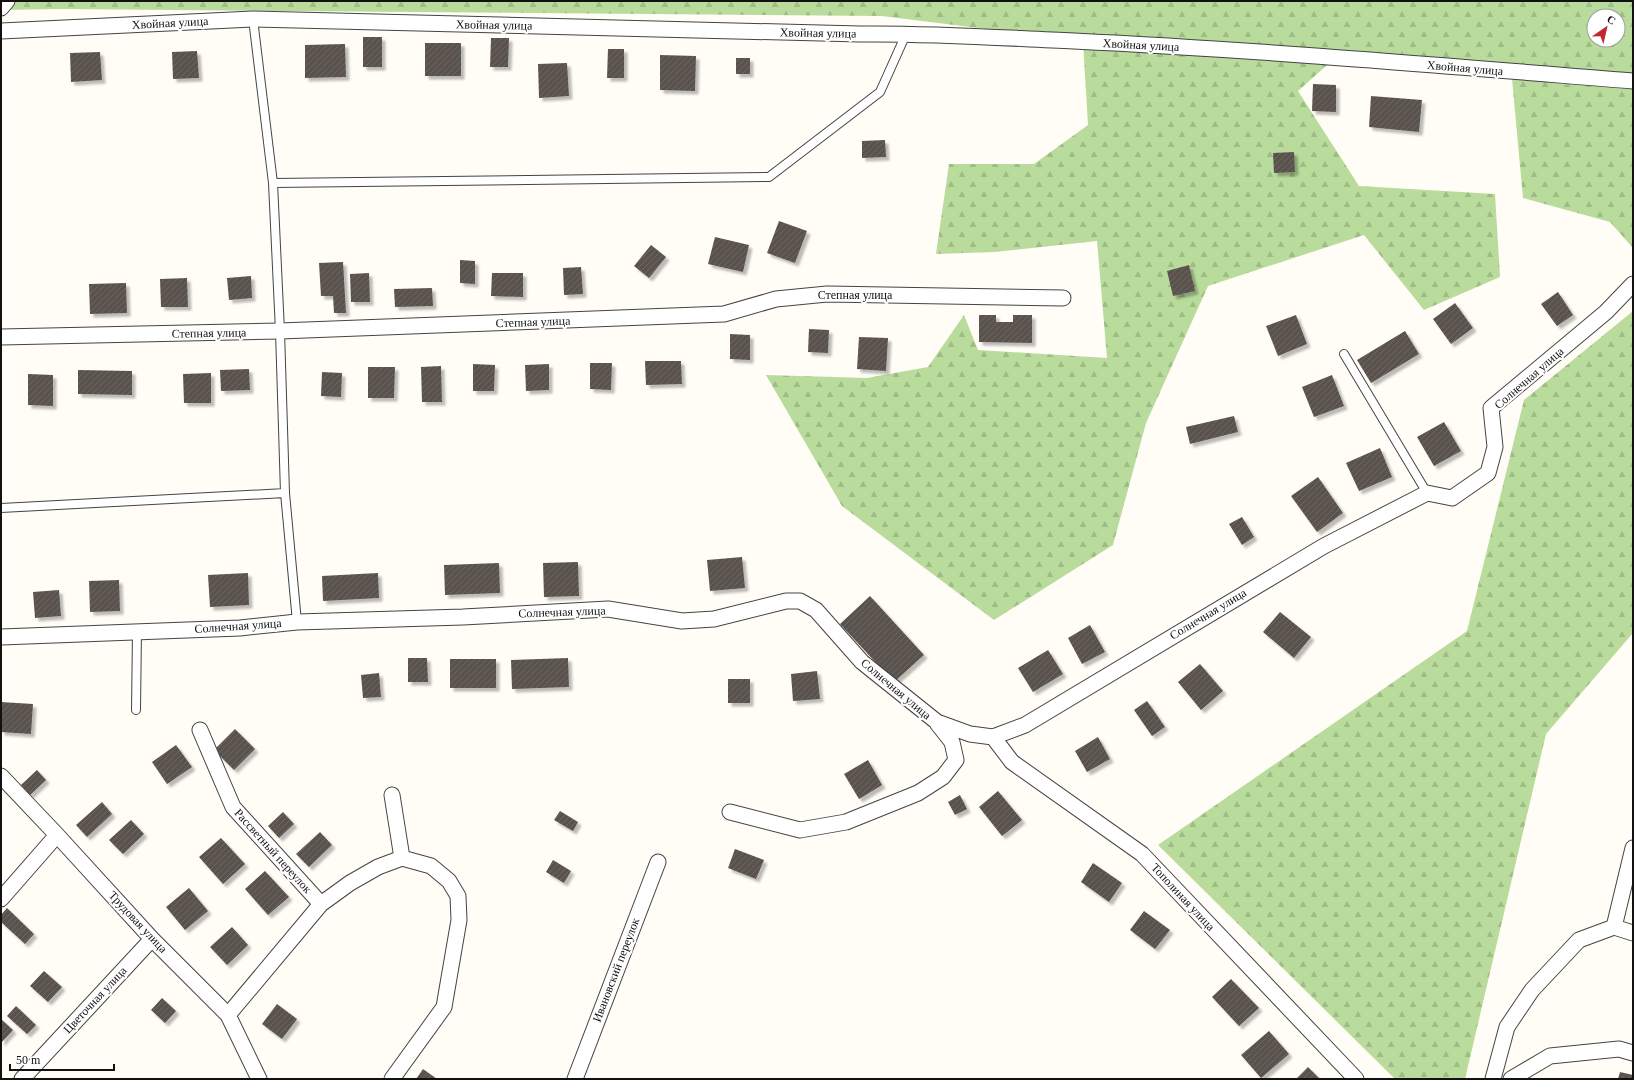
<svg xmlns="http://www.w3.org/2000/svg" width="1634" height="1080" font-family="Georgia,serif">
<defs>
<pattern id="forest-firs" width="22" height="20" patternUnits="userSpaceOnUse"><rect width="22" height="20" fill="#b9dc9c"/><path d="M5 1l3.5 6h-7zM16 11l3.5 6h-7z" fill="#9ebc85"/></pattern>
<pattern id="building-hatch" width="6" height="6" patternUnits="userSpaceOnUse"><rect width="6" height="6" fill="#5a524d"/><path d="M-1 1l2-2M0 6l6-6M5 7l2-2" fill="none" stroke="#6d6662"/></pattern>
<filter id="shadow"><feDropShadow dx="3.5" dy="3.5" stdDeviation="1" flood-color="#0004"/></filter>
</defs>
<rect width="100%" height="100%" fill="#fffdf5"/>
<path fill="url(#forest-firs)" fill-rule="evenodd" d="M1,1h1632v247l-23,-26 -87,-24 -12,-130 -167,-18 -46,41 61,95 136,8 5,83 -76,33 -60,-75 -156,51 -62,137 -33,122 -119,75 -152,-114 -76,-131 101,3 61,-11 36,-52 14,35 129,8 -10,-117 -102,11 -59,2 13,-90h85l54,-39 -5,-84 -201,-25 -822,-7 -59,1zM1594,16h24v24h-24z
M1633,311v322l-87,101 -81,345h-70l-237,-234 309,-214 57,-231z"/>
<path fill="url(#building-hatch)" filter="url(#shadow)" d="M363,37h19v30h-19z
M491,38h18l-1,29h-18z
M425,43h36v33h-36z
M345,44l1,33 -41,1v-33z
M608,49h16v29h-17z
M197,51l2,27 -26,1 -1,-27z
M100,52l2,28 -31,2 -1,-29z
M660,55l36,1 -1,35 -35,-1z
M736,58h14v16h-14z
M567,63l2,33 -30,2 -1,-34z
M1313,84l23,1v27l-24,-1z
M1371,96l51,4 -3,32 -50,-5z
M885,140l1,17 -24,1v-17z
M1294,152l1,20 -21,1 -1,-20z
M779,221l28,10 -12,32 -28,-10z
M715,237l34,8 -6,27 -35,-8z
M651,245l15,12 -17,21 -15,-12z
M460,260l15,1v23l-15,-1z
M343,262l3,51h-12l-1,-17h-12l-2,-33z
M1189,265l6,26 -22,5 -6,-25z
M581,267l2,27 -19,1 -1,-27z
M369,273l1,29h-19l-1,-28z
M492,273h31v24l-32,-1z
M251,276l1,22 -23,2 -2,-22z
M187,278l1,29h-27l-1,-28z
M126,283l1,30 -37,1 -1,-30z
M432,288l1,18 -38,1 -1,-18z
M1558,292l15,23 -16,11 -16,-22z
M1455,303l18,25 -22,16 -18,-25z
M979,315h17v7h17v-7h19v28l-53,-1z
M1296,315l11,29 -29,12 -12,-30z
M809,329l20,1 -1,23 -20,-1z
M1405,331l14,23 -48,29 -14,-23z
M730,334l20,1v25l-20,-1z
M859,337l29,1 -2,33 -29,-2z
M645,361h36l1,23 -36,1z
M590,363h22l-1,27 -21,-1z
M473,364l22,1 -1,26h-21z
M549,364v26l-23,1 -1,-26z
M441,366l1,36h-20l-1,-35z
M368,367h27l-1,31h-26z
M249,369l1,21 -29,1 -1,-21z
M78,370l54,1v24l-54,-1z
M322,372l20,1 -1,24 -20,-1z
M211,373v30h-27l-1,-29z
M28,374l25,1v31l-25,-1z
M1332,375l12,31 -30,11 -12,-30z
M1234,416l4,16 -48,12 -4,-17z
M1444,422l17,29 -27,15 -17,-29z
M1380,448l12,29 -33,14 -13,-28z
M1318,477l25,36 -26,19 -26,-36z
M1242,517l12,20 -12,8 -13,-21z
M742,557l3,31 -35,3 -3,-31z
M578,562l1,34 -35,1 -1,-34z
M499,563l1,30 -55,2 -1,-30z
M248,573l1,32 -39,2 -2,-32z
M378,573l1,25 -56,3 -1,-25z
M119,580l1,31 -30,1 -1,-31z
M59,590l2,26 -26,2 -2,-26z
M870,596l54,59 -30,27 -54,-58z
M1280,612l31,25 -17,21 -31,-26z
M1090,625l15,27 -23,12 -14,-26z
M1048,650l15,24 -30,18 -15,-24z
M408,658h19l1,24h-20z
M568,658l1,29 -57,2 -1,-29z
M450,659h46v29h-46z
M1200,664l23,27 -22,19 -23,-28z
M817,671l3,28 -27,2 -2,-27z
M379,673l2,24 -18,1 -2,-23z
M728,679h22v24h-22z
M1147,701l18,26 -13,9 -18,-26z
M1,702l32,2 -2,30 -30,-2z
M235,729l20,20 -21,21 -20,-20z
M1098,737l12,22 -23,13 -12,-21z
M176,745l16,22 -25,17 -15,-22z
M868,760l14,25 -23,14 -15,-25z
M37,770l9,10 -16,15 -9,-10z
M998,791l24,29 -20,16 -23,-29z
M960,795l7,14 -12,6 -7,-13z
M102,802l10,12 -25,23 -11,-12z
M560,811l18,11 -5,9 -19,-11z
M283,812l11,12 -15,14 -11,-12z
M131,820l13,14 -21,20 -14,-14z
M320,832l12,13 -23,22 -13,-13z
M221,838l24,26 -22,20 -24,-27z
M735,849l29,11 -8,19 -28,-11z
M553,860l18,11 -7,12 -18,-11z
M1093,863l29,20 -13,19 -28,-20z
M265,871l24,26 -21,18 -23,-26z
M189,888l19,23 -23,19 -19,-23z
M7,908l27,26 -9,10 -24,-22v-7z
M1144,911l26,19 -15,19 -25,-19z
M232,927l16,18 -21,20 -17,-18z
M44,971l18,16 -14,15 -18,-16z
M1231,979l28,29 -20,18 -27,-29z
M162,998l14,13 -11,12 -14,-13z
M277,1004l20,15 -15,20 -20,-15z
M16,1006l20,19 -9,9 -20,-18z
M1,1019l12,11 -12,13z
M1269,1031l20,23 -28,24 -20,-23z
M1308,1067l12,12h-24z
M423,1069l14,10h-21z
M1620,1072l13,3v4h-15z"/>
<g fill="none" stroke-linecap="round" stroke-linejoin="round">
<g stroke="#444" stroke-width="10">
<path id="service" d="M253,19l20,164 7,148 5,162 12,129
M273,183l496,-6 111,-85 26,-58
M1344,354l83,139
M1,508l284,-15
M136,710l1,-79"/>
</g>
<g stroke="#444" stroke-width="17">
<path id="minor" d="M1,8l6,-7
M1,31l252,-12 607,15c72,-1 143,4 214,7 187,9 373,25 559,40
M1,337l279,-6 444,-17 52,-15 51,-5 236,4
M1,637l239,-9 57,-6 166,-5 145,-8 74,12 32,-2 72,-18h14l16,9 46,52 75,60 33,12 23,3 32,-12 299,-179 103,-53 25,5 36,-25 7,-26 -4,-39 115,-96 27,-28
M200,730l33,77 88,97
M993,737l19,25 130,92 214,225
M1,776l56,59 95,104 76,76 31,64
M392,795l10,63
M730,812l70,18 46,-8 72,-29 25,-16 13,-17 -4,-18 -15,-19
M1,899l56,-64
M1614,927l19,-79
M228,1015l93,-111 29,-21 28,-16 24,-9 29,8 18,15 9,15 1,24 -15,87 -52,72
M22,1079l130,-140
M575,1079l83,-217
M1493,1079l14,-52 25,-37 47,-50 35,-13 19,6
M1511,1079l39,-23 69,-7 14,4"/>
</g>
<use href="#service" stroke="#fff" stroke-width="8"/>
<use href="#minor" stroke="#fff" stroke-width="15"/>
</g>
<g text-anchor="middle" dominant-baseline="central" stroke-width="4" stroke-linejoin="round" paint-order="stroke">
<g font-size="12" fill="#111" stroke="#fff">
<text transform="translate(170 23) rotate(-3)">Хвойная улица</text>
<text transform="translate(494 25) rotate(1)">Хвойная улица</text>
<text transform="translate(818 33) rotate(1)">Хвойная улица</text>
<text transform="translate(1141 45) rotate(3)">Хвойная улица</text>
<text transform="translate(1465 68) rotate(5)">Хвойная улица</text>
<text x="855" y="295">Степная улица</text>
<text transform="translate(533 322) rotate(-2)">Степная улица</text>
<text transform="translate(209 333) rotate(-1)">Степная улица</text>
<text transform="translate(1529 378) rotate(-41)">Солнечная улица</text>
<text transform="translate(562 612) rotate(-2)">Солнечная улица</text>
<text transform="translate(1208 614) rotate(-31)">Солнечная улица</text>
<text transform="translate(238 626) rotate(-4)">Солнечная улица</text>
<text transform="translate(896 689) rotate(40)">Солнечная улица</text>
<text transform="translate(273 851) rotate(48)">Рассветный переулок</text>
<text transform="translate(1183 897) rotate(47)">Тополиная улица</text>
<text transform="translate(138 922) rotate(47)">Трудовая улица</text>
<text transform="translate(616 970) rotate(-69)">Ивановский переулок</text>
<text transform="translate(95 1000) rotate(-47)">Цветочная улица</text>
</g>
</g>
<rect width="1634" height="1080" fill="none" stroke="#111111" stroke-width="4"/>
<g transform="translate(1606 28) rotate(34)"><circle r="19" fill="#ffffff" stroke="#a0a0a0"/>
<path d="M0-3L7 15L0 10L-7 15Z" fill="#c4262e"/>
<text y="-6" font-size="11" font-weight="bold" text-anchor="middle" fill="#111111">С</text>
</g>
<path d="M10 1064v6h104v-6" fill="none" stroke="#111111" stroke-width="2"/>
<text x="16" y="1064" font-size="12" fill="#111111" stroke="#ffffff" stroke-width="3" paint-order="stroke">50 m</text>
</svg>
